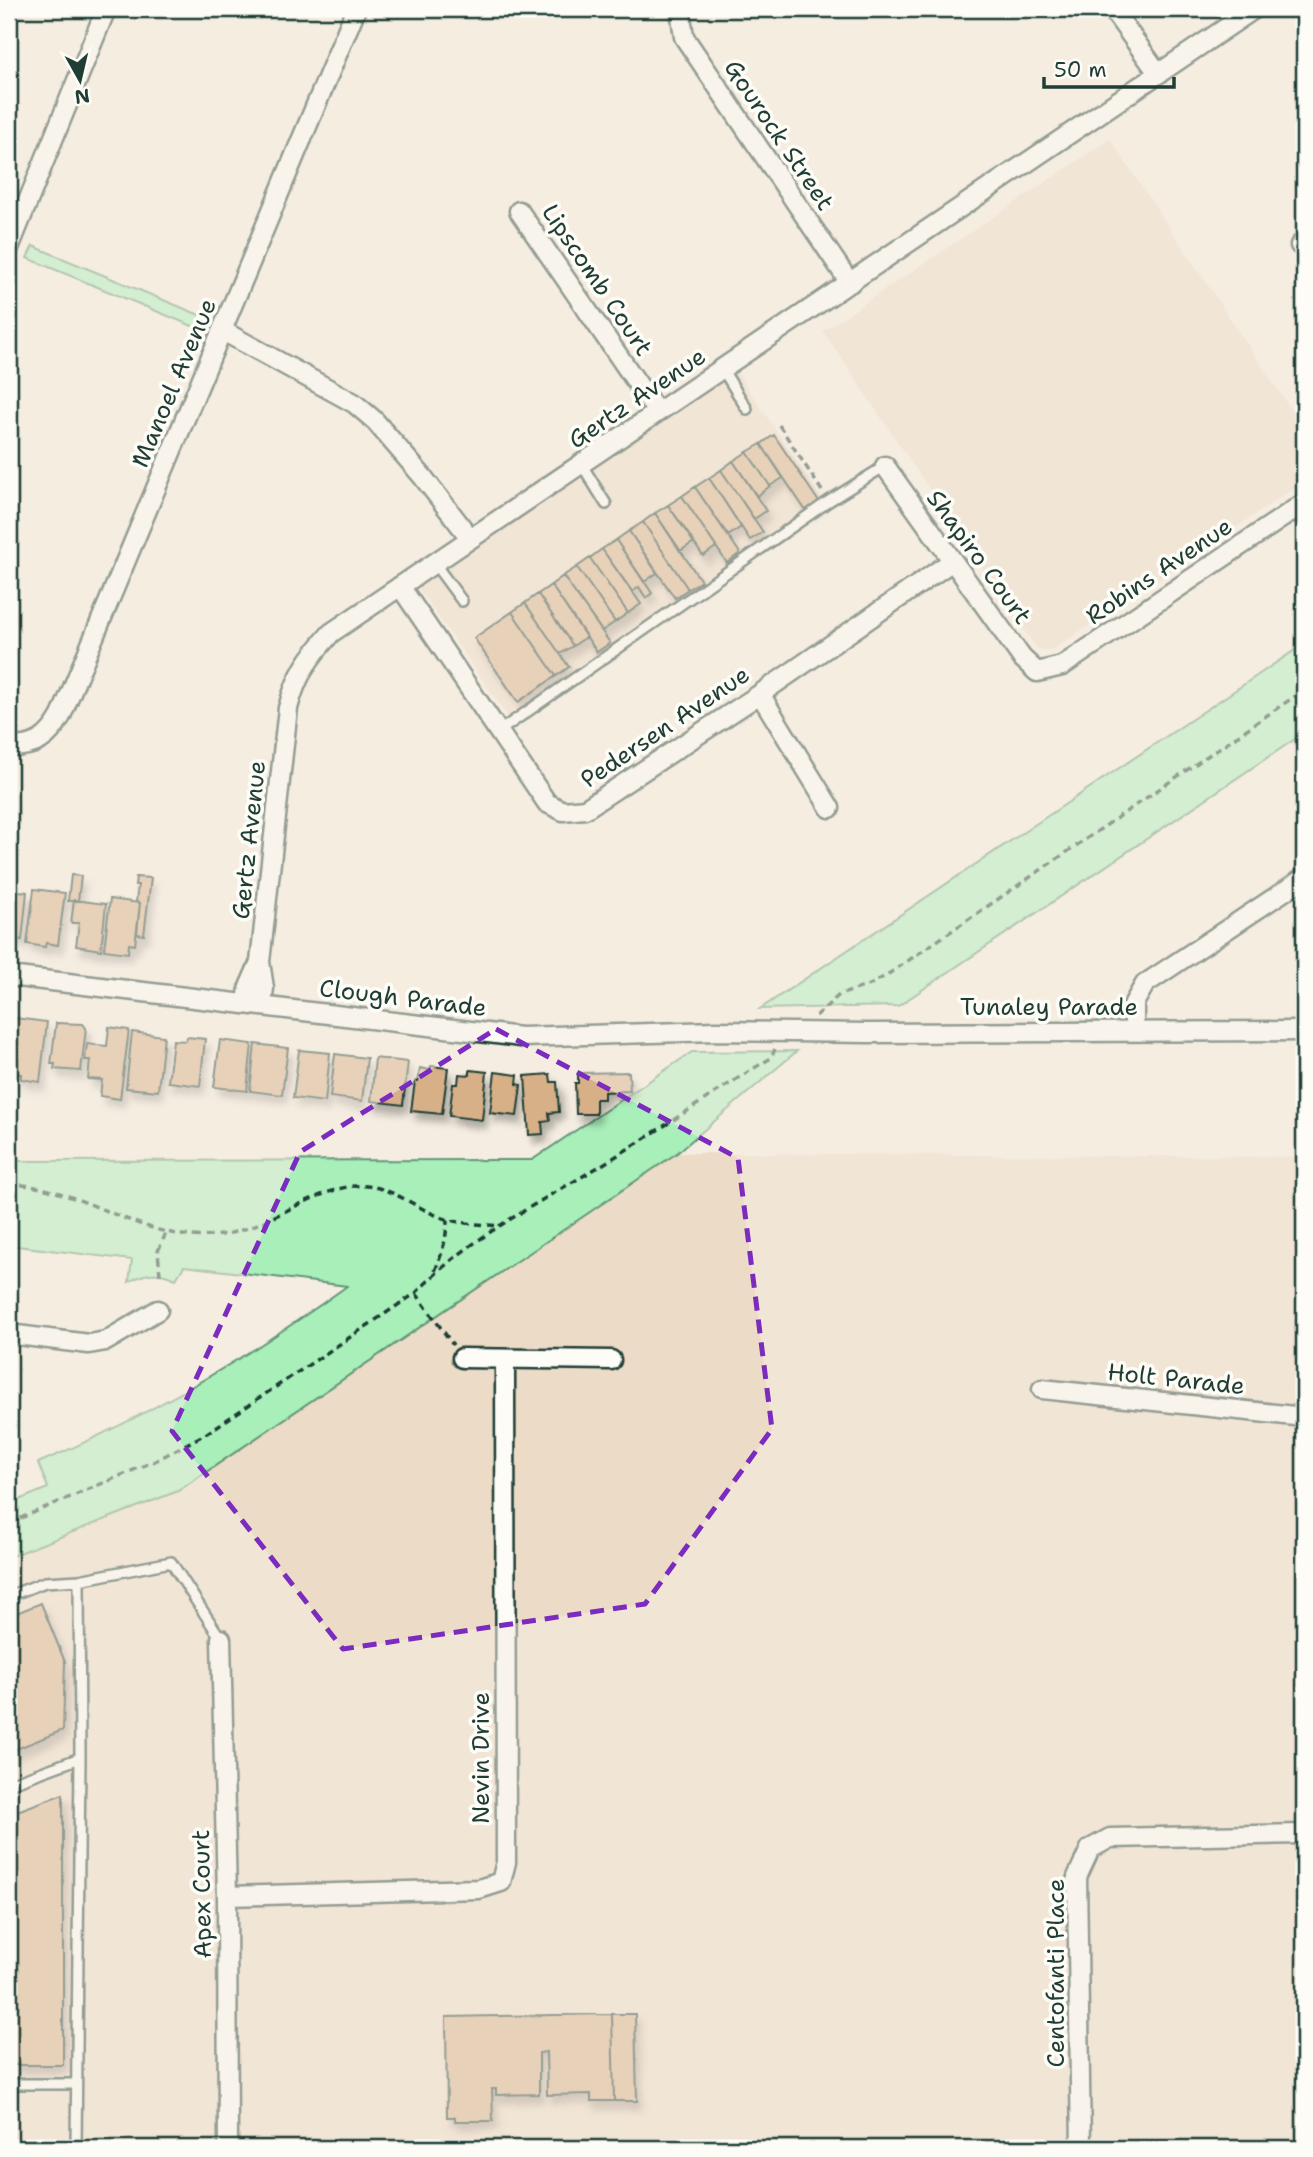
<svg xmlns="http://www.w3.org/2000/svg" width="1313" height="2157" font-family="'Shantell Sans',sans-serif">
<defs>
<filter id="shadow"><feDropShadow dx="4.5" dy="8" stdDeviation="3.5" flood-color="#0004"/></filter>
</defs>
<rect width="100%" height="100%" fill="#f5ede1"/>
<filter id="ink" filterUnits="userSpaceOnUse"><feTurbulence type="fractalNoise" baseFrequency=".0143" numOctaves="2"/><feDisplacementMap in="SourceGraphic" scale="14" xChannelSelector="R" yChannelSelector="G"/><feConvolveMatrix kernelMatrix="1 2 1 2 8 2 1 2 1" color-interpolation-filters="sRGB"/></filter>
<g filter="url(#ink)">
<path fill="#ecdbc6" d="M1110,139l194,290v53l-253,169 -14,-2 -214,-318z
M736,370l92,139 -312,219 -98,-140z
M677,1153l627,4v987l-270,4h-1025v-591l169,-66z"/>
<path fill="#a9efba" stroke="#649677" stroke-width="2" d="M33,246l174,72 -5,12 -175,-72z
M1304,644v89l-406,273 -138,3z
M797,1051l-120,102 -499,338 -169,66v-53l39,-16 -10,-25c110,-46 212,-107 309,-177l-163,-20 -8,13c-17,-8 -31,-7 -47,3l3,-22 -123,-15v-84l523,-1 160,-108z"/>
<path fill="#d7b088" stroke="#1f3d34" stroke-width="2" filter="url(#shadow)" d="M774,435l45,67 -13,9 -45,-67z
M761,444l22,34 -13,8 -23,-34z
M747,452l23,34 -13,10 -24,-35z
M733,461l33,50 -12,8 -33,-49z
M721,470l42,62 -13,8 -41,-62z
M709,478l32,49 -13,9 -33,-49z
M695,487l45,66 -13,10 -45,-67z
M682,496l34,51 -13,9 -35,-51z
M668,505l26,37 -14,9 -25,-38z
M655,513l46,68 -13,8 -45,-67z
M643,522l45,67 -13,9 -46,-67z
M629,531l28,42 -13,9 -28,-42z
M616,540l36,53 -6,5 -7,-11 -7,5 -30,-43z
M602,549l39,55 -13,9 -38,-55z
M590,558l38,55 -13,9 -38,-55z
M577,567l38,55 -13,9 -39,-55z
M563,576l47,67 -13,9 -46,-67z
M551,585l35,52 -13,9 -35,-52z
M538,594l35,52 -13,8 -35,-51z
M525,603l44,64 -13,9 -44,-64z
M512,612l44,64 -38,26 -44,-64z
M71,875l10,1 -3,25h-10z
M136,877l15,1 -7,57 -7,-1 3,-31 -4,-1 2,-17h-3z
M34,889l31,4 -7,52 -12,-2 -1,4 -18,-3z
M9,890l18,2 -5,48 -13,-2z
M110,899l30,4 -5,42 -6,-1 -1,9 -24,-3z
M74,900l32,4 -5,46 -25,-4 3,-23h-8z
M15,1018l32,4 -7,60 -19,-3v-5l-10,-1z
M56,1023l27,1 3,4 -5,43 -27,-2 1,-5h-4z
M109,1027l20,3 -9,69 -20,-3 2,-16 -14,-1 2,-19h-5l2,-16 20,2z
M132,1032l32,4 -6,55 -32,-3z
M187,1037l18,2 -5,47 -32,-4 5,-42 13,1z
M220,1040l32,4 -5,47 -33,-4z
M255,1044l33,4 -6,47 -32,-4z
M299,1050l31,3 -5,49 -32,-4z
M335,1054l32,4 -5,43 -32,-4z
M375,1058l33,4 -5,43 -32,-4z
M431,1066l17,2 -6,46 -31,-3 4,-30h3l2,-13 10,2z
M470,1070l17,2 -5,48 -33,-4 4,-32h5l1,-10 11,1z
M495,1072l23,3 -1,9 4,1 -4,31 -27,-3z
M629,1072l1,19 -26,1v7h-8v15h-20l-1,-31h3v-10z
M550,1074l1,8h6l2,30 -10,1 1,8 -8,1 1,12 -14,1 -4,-59z
M41,1603l24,59 -2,68 -54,22v-136z
M63,1794v271h-51v-22h-3v-229z
M612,2014h23l2,87h-23z
M612,2014l2,87h-23v-7l-44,1 -1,-43 -7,1v41l-43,1v-6h-4l1,32h-38v-4h-8l-1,-100z"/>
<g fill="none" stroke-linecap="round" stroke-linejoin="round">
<g stroke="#1f3d34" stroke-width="14">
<path id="service" d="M723,370l24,39
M582,465l24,39
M434,563l28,38
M498,732l331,-231 56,-35
M9,1596l36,-14 34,-2
M9,1784l71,-26 -1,-178 92,-18 50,77
M9,2084h67
M76,2148l4,-390"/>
</g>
<g stroke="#1f3d34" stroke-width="23">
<path id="minor" d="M680,9l4,28 166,246
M1112,9l46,64
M519,211l138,201
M1300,245l4,-2
M9,248l97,-239
M223,331l131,72 20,17 49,57 47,61
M885,466l137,192 15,14 25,-6 242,-163
M400,586l147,217 16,8 22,-2 175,-115 191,-132
M760,694l70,114
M9,747c27,0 39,-8 52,-31l295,-707
M9,976l512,61 195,-6 152,2 436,-2
M247,1004l2,-17 11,-25
M262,1006l2,-18 -4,-26 28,-254c9,-34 21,-50 43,-75l923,-624
M1134,1031v-28l11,-19 159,-106
M9,1334l80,10 17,-3 52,-31
M462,1358l149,2
M1042,1389l262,28
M221,1639l6,257 1,252
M227,1896l252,-7 22,-7 5,-20 -1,-503
M1081,2148l-4,-271 13,-28 20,-11 194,-4"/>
</g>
<path stroke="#1f3d34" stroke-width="3.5" stroke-dasharray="7 5" stroke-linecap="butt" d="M779,425l43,66
M816,1016l23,-21 31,-10 20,-12 414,-283
M9,1184c64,1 119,47 183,52 60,5 100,-37 155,-49 39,-8 65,21 99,32 16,5 36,5 53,7
M435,1271c7,-17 12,-33 12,-52
M160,1275l-2,-24 8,-18
M416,1293l37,52
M9,1523l146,-62 52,-28 209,-140c56,-59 133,-95 202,-138 51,-31 101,-66 153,-97l4,-9"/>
<use href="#service" stroke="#fdfcf7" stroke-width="9"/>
<use href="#minor" stroke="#fdfcf7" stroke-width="18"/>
</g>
</g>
<path d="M0 0H1313V2157H0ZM496,1029l242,129 34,271 -127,175 -302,45 -171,-218 128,-279z" fill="#f5ede1" fill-opacity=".55" fill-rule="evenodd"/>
<path fill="none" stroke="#7b2cbf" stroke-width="5" stroke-dasharray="14 9" stroke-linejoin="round" d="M496,1029l242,129 34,271 -127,175 -302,45 -171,-218 128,-279z"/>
<g text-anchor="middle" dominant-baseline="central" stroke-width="7" stroke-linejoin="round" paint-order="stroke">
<g font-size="24" fill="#1f3d34" stroke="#fdfcf7">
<text transform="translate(779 135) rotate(56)">Gourock Street</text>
<text transform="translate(597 280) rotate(56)">Lipscomb Court</text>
<text transform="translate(174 383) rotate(-67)">Manoel Avenue</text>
<text transform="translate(637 398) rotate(-34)">Gertz Avenue</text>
<text transform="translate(979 557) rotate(54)">Shapiro Court</text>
<text transform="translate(1159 571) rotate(-34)">Robins Avenue</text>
<text transform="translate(665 727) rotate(-34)">Pedersen Avenue</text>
<text transform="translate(249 840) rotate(-84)">Gertz Avenue</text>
<text transform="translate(403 998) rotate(7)">Clough Parade</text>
<text x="1049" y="1007">Tunaley Parade</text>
<text transform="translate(1176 1379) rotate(6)">Holt Parade</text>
<text transform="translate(481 1758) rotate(-90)">Nevin Drive</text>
<text transform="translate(202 1894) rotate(-91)">Apex Court</text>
<text transform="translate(1056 1973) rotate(-90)">Centofanti Place</text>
</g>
</g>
<rect width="1313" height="2157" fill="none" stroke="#fdfcf7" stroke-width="35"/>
<rect x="18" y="18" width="1278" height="2122" fill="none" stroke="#1f3d34" stroke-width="2.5" filter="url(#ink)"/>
<g transform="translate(80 80) rotate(172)" stroke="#fdfcf7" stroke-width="5" paint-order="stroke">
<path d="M0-5L12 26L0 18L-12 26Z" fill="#1f3d34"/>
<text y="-10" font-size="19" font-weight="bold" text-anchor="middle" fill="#1f3d34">N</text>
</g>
<path d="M1044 77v10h130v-10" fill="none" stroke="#1f3d34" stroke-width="3.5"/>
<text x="1054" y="77" font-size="21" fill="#1f3d34" stroke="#fdfcf7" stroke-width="5" paint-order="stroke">50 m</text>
</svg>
